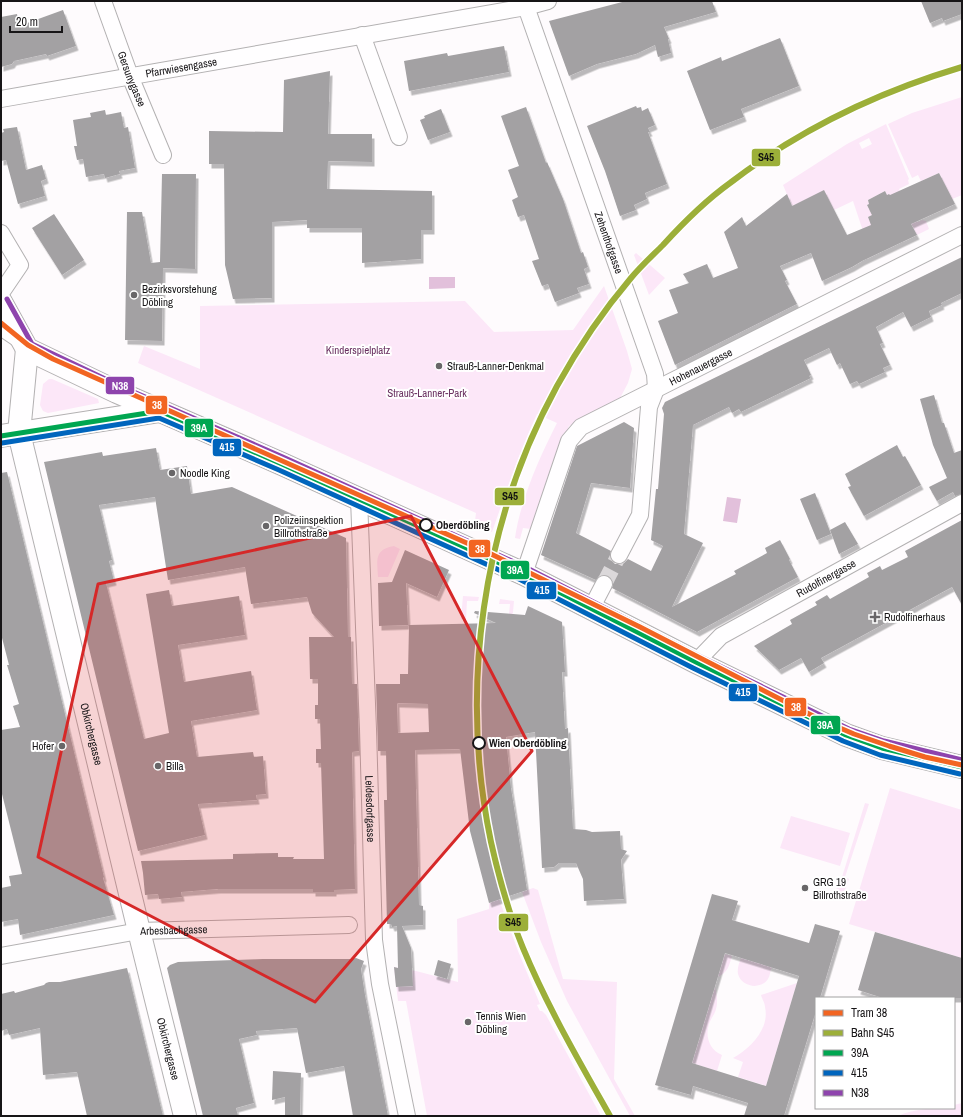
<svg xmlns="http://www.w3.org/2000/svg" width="963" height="1117" font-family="'Archivo Narrow',sans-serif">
<defs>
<filter id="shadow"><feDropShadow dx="2.5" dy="4.5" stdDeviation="0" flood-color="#0004"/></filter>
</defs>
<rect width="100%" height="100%" fill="#fefbfd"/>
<path fill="#fce7f8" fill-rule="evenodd" d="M962,97v98l-10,4 -13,-26 -18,8 -3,-6 -6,3 -24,-54 24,-11z
M886,124l23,55 -1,1 1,4 -10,5 14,30 5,3 4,-2 4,1 3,8 -12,6 -8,-15 -20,-26 -2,1 -2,-4 -17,9 1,4 -2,1 5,10 -4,2 6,14h-11l-10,-30 -19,9 -10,-19 -32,15 -9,-21 64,-41zM869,138l3,6 -10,5 -3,-6z
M636,253l29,25 -16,17 -15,-40z
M604,286l23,65 5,18 -4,14 -10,19 -49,24 -38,103 -8,-1 -3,11 -5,-1c5,-37 25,-82 42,-115l-20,-9c-18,39 -31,78 -45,118l-15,-6 -2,-5 1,-8 -338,-150 6,-17 56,23v-63l265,-5 29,31 79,-2z
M49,379h3l46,20 1,4 -51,10 -5,-2 -3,-6 3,-21z
M394,546l6,3 -12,28h-10c-1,-16 -4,-28 16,-31z
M463,596l16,1 -1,4h-11l-1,18h-5z
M500,599l14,2 -2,22 -3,-9 1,-10h-11z
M890,788l72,22v148l-113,-34z
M865,803l4,1 -24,73 4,2 -7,20 -8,-2 6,-20h2z
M791,816l59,17 -10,33 -60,-18z
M533,888l5,2 25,89 54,3 -3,97 21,37h-5l-63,-115 -26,-59 -19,-50z
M499,899l19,52 22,53 -3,1 3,6h2l4,4 55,101h-174l-21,-115h-8l-4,-34 22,4 42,11 -1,-63 32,-10v-6z
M725,954l7,2c-3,10 -4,16 -14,21z
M741,958l31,9c-2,4 -2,9 -4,12 -8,12 -27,7 -30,-5 -1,-5 1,-11 3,-16z
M797,983l-31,103 -28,-9 5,-15 -10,-4c17,-9 37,-29 32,-51 0,-4 -3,-8 -4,-12z
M715,987c2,7 3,16 1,22 -1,5 -5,9 -7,15 -4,12 0,26 13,31l-5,16 -25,-8z
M962,1103v13h-64c17,-8 38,-8 56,-8v-3z"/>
<path fill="#e2c0db" d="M429,277h26v11l-26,1z
M727,497l14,2 -4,24 -14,-2z"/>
<path fill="#a3a1a3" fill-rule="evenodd" filter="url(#shadow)" d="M626,1h86l4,11 -52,15 5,12h-1l3,14 -13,4 -3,-12 -19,9 -39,10 -28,12 -20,-55z
M921,1h41v13l-19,7 -1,-3 -12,5z
M63,10l13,36 -29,10 -1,-2 -32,7 -2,3 -11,3v-50l16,-3 2,12z
M780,38l19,48 -58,23 3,8 -34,13 -23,-59 34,-14 1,4z
M504,46l5,26 -100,19 -5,-30 43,-8 1,3z
M330,71l-2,63h44v28l-44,-1 -1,28 105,2v39h-11v29l-59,4v-35h-55v-8l-35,2v76l-39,1 -8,-34 -1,-101h-15v-33l74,1 1,-52z
M636,106l1,2 4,-1 1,4 6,-3 7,17 -7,3 2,4h-2l19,52 -22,9 2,6 -13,6 2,5 -16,6 -15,-45 -18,-45z
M526,107l20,56 1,-1 16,37 18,54 2,-1 5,15 -4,2 5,15 -12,4 2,5 -24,9 -7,-18 -6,2 -10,-25 7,-2 -15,-44 -6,2 -6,-17 6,-3 -10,-27 11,-4 -18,-50z
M441,109l9,23 -22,8 -8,-20 5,-2 -1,-2z
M105,110l1,5 15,-3 3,16 4,-1 7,41 -16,3 1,3 -15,4 -1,-4 -18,3 -3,-18 -6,1 -3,-14h3l-4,-26 18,-3 -1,-4z
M17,127l9,43 16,-5 4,14 -5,2 4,15 -27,8 -12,-44 -5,1v-28l3,-1 -1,-3z
M939,173l16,31 -44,20 6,11 -55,26 -10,6 -30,14 -11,-28 -31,13 7,14 -2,1 12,23 -122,61 -17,-44 20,-8 -9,-23 20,-7 -6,-9 24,-10 6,14 25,-10 -14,-36 18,-15 4,9 41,-32 5,12 32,-16 23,45 24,-10 -3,-8 4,-2 -5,-10 2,-1 -1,-4 17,-9 2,4 2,-1 1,1z
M162,174h34l-1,95 -32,-1 -1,73 -37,-1 2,-128h15l9,51 9,-1z
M54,214l30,46 -22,15 -30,-47z
M962,257v36l-21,10 1,2 -13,6 2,6 -20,10 -8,-15 -27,15 7,16 -3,1 10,21 -7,3 2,4 -26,12 -2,-3 -7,3 -10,-21 -3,2 -8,-17 -25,12 7,15 -2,1 2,2 -70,34 -2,-3 -7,4 -3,-6 -36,18 -9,109 19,9 -31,64 64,-33 -2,-3 33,-18 -2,-5 15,-8 10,19 -1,1 9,17 -101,55 -85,-44 1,-4 -1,-5 -4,-4h-4l-5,1 -3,4 -55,-25 36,-109 47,-24 10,6 -4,60 -39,-5 -15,50 35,18 -1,4 1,5 4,4h5l4,-1 4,-4 23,12 12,-25 -12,-6 5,-51h2l6,-75 -2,-6 3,-6z
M934,395l8,28h2l10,30 8,-3v44l-7,2 -2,-4 -16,9 -8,-14 18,-9 -14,-33 -13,-46z
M897,445l6,12 2,-1 16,29 -57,31 -16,-29 3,-1 -6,-12z
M156,448l4,22 27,-4 4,28 41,-7 114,51 2,99h3l1,47h5l2,67 -7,1 3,137 -21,1v2h-21v-3h-95l-37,3 1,5 -23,2 -1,-5 -13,1 -2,-22 -2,-12 92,-2v-5l45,-1v4h16l-1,2h31l-3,-96h-5v-14h5l-1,-30h-5v-14h3v-26h-8l-1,-42h25l-22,-24 -5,-16 -56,7 -6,-37 -77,13 -13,-83 -56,8 13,55 -3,1 5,20 -8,2 38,156 25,-6 -23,-139 23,-4 3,16 67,-10 6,39 -67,10 6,37 67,-11 6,39 -66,11 6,36 56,-5 1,5 9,-1 3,38 -10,1 1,5 -59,4 7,31 -67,16 -94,-389 58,-10 1,4z
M7,472l97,405 -1,1 11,37 -94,20 -2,-16 -17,3v-34l10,-2 -2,-10 13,-2 -21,-84v-60l19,-3 -7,-21 6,-2 -12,-39h2l-8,-31v-161z
M815,493l16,41 -14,6 -17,-41z
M962,520v85l-10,-18 -131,71 3,5 -15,9 -8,-14 -22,12 -25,-24 38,-22 -2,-4 27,-15 -2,-3 12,-7 3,4 39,-22 -2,-4 13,-7 2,4 26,-13 -3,-6z
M845,522l13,22 -19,10 -9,-24z
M405,550l44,20 -12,27 -31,-14 2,42 -29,1 -1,-43 14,-1z
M528,606l34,16 3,50h-3l3,57 3,-1 5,101 13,1 6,2 28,-1 1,18 6,2 -6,9 3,39 -40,2 -1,-22 -7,-16h-17l-5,4 -12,1 -7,-136 -29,5 5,51 16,102 -38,13 -19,-72 -10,-82 -45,1 4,155 4,1v19l-21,1 9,22 2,38 -17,1 -2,-20 4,1 -1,-42 -5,1 -1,-3h-4l-3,-124h3l-1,-49h-8l-2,-67h24v-10h8l1,-49 87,-2 -22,-10 1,-2 50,4zM397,703l31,1 1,28 -31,1z
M712,894l26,7 -6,19 77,23 6,-19 25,7 -20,67h-4v13l-32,105h-40l4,-13 -55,-17 -2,9 -36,-10zM725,953l74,23 -33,110 -74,-23z
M875,932l87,26v40h-79l-25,-8z
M356,958l8,3 -3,8 4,26 23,121h-35l-9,-50 -38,7 -9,-45 -41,3 1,4 -18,4 15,64 -18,5 2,8h-35l-36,-148 3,-3 8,-3 85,-3h88z
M438,960l13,4 -4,15 -13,-4z
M127,968l36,148h-76l-10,-44 -34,3 -3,-47 -31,7 -2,-6 -6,2v-37l13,-3 1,2 29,-8 2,-2 3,-1h11z
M273,1071l28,2 -1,43h-15v-19l-13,3z"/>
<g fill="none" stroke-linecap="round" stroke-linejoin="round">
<path stroke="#dbd8da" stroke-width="16" stroke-dasharray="16 8" stroke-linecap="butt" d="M604,584l15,-29"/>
<g stroke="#b3b1b2" stroke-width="10">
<path id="lane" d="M1,332l16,11"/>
</g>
<g stroke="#b3b1b2" stroke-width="18">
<g id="street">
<path id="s1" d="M103,1l27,75 33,79"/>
<path id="s2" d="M524,1l131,373 1,15 -7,18 -9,108 -21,40"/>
<path d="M362,35l37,102"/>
<path id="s3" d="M1,99l525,-92 22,-6"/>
<path d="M1,233l19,32 -19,28"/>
<path id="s4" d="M359,499l9,230 6,211 6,44 27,132"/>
<path id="s5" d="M524,574l45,-133 12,-14 381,-192"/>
<path d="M592,607l12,-23"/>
<path id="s6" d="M696,662l25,-26 241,-133"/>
<path id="s7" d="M1,956l138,-25 210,-6"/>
</g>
</g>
<g stroke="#b3b1b2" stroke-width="24">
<g id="secondary">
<path d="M1,302l26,47 90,43 165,72 242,110 172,88 150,73 36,13 80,19"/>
<path id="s8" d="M27,349l-8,84 120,498 46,185"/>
<path d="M1,436l159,-25"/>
</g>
</g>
<use href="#lane" stroke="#fffeff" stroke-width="8"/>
<use href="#street" stroke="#fffeff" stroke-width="16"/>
<use href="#secondary" stroke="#fffeff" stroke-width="22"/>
<g stroke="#fff" stroke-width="8">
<path id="bus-1" d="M1,436l159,-25 122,53 242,110 172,88 150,73 36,13 80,19"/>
</g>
<g stroke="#fff" stroke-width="8">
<path id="bus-2" d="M2,443l157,-25 120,52 242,110 172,88 150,73 37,14 80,19"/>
</g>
<g stroke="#fff" stroke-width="8">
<path id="bus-3" d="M7,299l25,45 88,42 165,72 242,110 172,88 150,73 35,12 78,19"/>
</g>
<use href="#bus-1" stroke="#00a651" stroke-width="5"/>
<use href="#bus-2" stroke="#0065bd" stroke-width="5"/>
<use href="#bus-3" stroke="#8e44ad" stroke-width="5"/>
<g stroke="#fff" stroke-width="9">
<path id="rail-1" d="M610,1116c-31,-55 -63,-110 -87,-168 -14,-34 -24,-70 -32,-106 -32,-153 -9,-319 66,-456 21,-38 46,-75 74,-108 10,-12 21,-22 32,-33 20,-22 42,-44 67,-62 70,-54 148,-91 232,-116"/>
</g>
<use href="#rail-1" stroke="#9caf39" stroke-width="6"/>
<g stroke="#fff" stroke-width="8">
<path id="tram-1" d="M1,323l27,22 25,14 434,193 153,75 179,92 35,15 35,12 36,11 37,8"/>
</g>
<use href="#tram-1" stroke="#f26522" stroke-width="5"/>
</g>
<path fill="#d62828" fill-opacity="0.2" stroke="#d62828" stroke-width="3" stroke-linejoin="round" d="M411,516l121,235 -217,251 -277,-145 60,-273z"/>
<g fill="#686668" stroke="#fff" stroke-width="1.5">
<circle cx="134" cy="295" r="4"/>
<circle cx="439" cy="366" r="4"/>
<circle cx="172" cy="473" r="4"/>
<circle cx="266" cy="526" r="4"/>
<path d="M873 611h4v4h4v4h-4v4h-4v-4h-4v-4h4z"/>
<circle cx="62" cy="746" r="4"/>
<circle cx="158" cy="766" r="4"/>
<circle cx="805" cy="888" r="4"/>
<circle cx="468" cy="1022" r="4"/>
</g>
<g fill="#fff" stroke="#171517" stroke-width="2">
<circle cx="426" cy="525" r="6"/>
<circle cx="479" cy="743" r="6"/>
</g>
<g text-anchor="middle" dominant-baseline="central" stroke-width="4" stroke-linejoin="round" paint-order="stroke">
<g font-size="11" fill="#171517" stroke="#fff">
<text stroke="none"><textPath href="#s3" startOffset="183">Pfarrwiesengasse</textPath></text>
<text stroke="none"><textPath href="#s1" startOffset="83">Gersunygasse</textPath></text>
<text stroke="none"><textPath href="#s2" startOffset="256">Zehenthofgasse</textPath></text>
<text stroke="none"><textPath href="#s5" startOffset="293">Hohenauergasse</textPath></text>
<text stroke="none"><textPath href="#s6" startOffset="156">Rudolfinergasse</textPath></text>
<text stroke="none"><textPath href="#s8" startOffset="394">Obkirchergasse</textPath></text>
<text stroke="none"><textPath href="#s4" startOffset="310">Leidesdorfgasse</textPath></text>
<text stroke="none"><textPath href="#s7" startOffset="175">Arbesbachgasse</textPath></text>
<text stroke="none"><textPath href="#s8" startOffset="718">Obkirchergasse</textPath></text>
</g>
<g font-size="11" fill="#171517" stroke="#fff" text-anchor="start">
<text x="142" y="289">Bezirksvorstehung<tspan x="142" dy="13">Döbling</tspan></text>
<text x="447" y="366">Strauß-Lanner-Denkmal</text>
<text x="180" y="473">Noodle King</text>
<text x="274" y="520">Polizeiinspektion<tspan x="274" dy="13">Billrothstraße</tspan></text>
<text x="884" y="617">Rudolfinerhaus</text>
<text x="54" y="746" text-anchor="end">Hofer</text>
<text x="166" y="766">Billa</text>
<text x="813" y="882">GRG 19<tspan x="813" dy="13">Billrothstraße</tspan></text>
<text x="476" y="1016">Tennis Wien<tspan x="476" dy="13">Döbling</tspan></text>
</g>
<g font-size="11" fill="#6a3161" stroke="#fff">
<text x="358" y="350">Kinderspielplatz</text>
<text x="427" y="393">Strauß-Lanner-Park</text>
</g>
<g font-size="11" font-weight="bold" fill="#171517" stroke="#fff" text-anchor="start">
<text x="436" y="525">Oberdöbling</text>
<text x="489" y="743">Wien Oberdöbling</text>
</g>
</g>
<g stroke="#fff" stroke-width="1.5">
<rect x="751" y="148" width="30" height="19" rx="4" fill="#9caf39"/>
<rect x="105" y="376" width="30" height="19" rx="4" fill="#8e44ad"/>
<rect x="145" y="395" width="23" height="20" rx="4" fill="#f26522"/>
<rect x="184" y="418" width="30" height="20" rx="4" fill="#00a651"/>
<rect x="212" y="438" width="30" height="19" rx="4" fill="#0065bd"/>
<rect x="494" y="487" width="31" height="19" rx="4" fill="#9caf39"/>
<rect x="468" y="539" width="23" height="19" rx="4" fill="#f26522"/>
<rect x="500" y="560" width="30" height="20" rx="4" fill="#00a651"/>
<rect x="526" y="581" width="31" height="19" rx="4" fill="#0065bd"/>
<rect x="728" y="683" width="30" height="19" rx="4" fill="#0065bd"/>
<rect x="784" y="697" width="23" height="20" rx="4" fill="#f26522"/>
<rect x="810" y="715" width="31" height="20" rx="4" fill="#00a651"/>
<rect x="498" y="913" width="31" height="19" rx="4" fill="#9caf39"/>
</g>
<g font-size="11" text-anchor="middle" font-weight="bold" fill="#fff">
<text x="120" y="390">N38</text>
<text x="157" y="409">38</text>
<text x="199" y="432">39A</text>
<text x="227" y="451">415</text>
<text x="480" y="553">38</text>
<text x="515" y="574">39A</text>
<text x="542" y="594">415</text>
<text x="743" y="696">415</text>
<text x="796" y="711">38</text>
<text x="825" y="729">39A</text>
</g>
<g font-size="11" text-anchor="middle" font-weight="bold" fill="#111">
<text x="766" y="161">S45</text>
<text x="510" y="500">S45</text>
<text x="513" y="926">S45</text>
</g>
<rect width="963" height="1117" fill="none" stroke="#171517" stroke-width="4"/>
<rect x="815" y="997" width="140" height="112" fill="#ffffff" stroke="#a2a1a2"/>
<rect x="823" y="1010" width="20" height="6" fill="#f26522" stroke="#a2a1a2"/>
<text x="851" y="1017" font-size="12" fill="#171517">Tram 38</text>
<rect x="823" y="1030" width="20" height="6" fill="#9caf39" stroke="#a2a1a2"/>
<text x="851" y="1037" font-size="12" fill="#171517">Bahn S45</text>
<rect x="823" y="1050" width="20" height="6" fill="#00a651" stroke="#a2a1a2"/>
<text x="851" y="1057" font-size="12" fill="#171517">39A</text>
<rect x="823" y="1070" width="20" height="6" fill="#0065bd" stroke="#a2a1a2"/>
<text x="851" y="1077" font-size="12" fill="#171517">415</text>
<rect x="823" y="1090" width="20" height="6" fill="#8e44ad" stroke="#a2a1a2"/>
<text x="851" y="1097" font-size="12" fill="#171517">N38</text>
<path d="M10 26v6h52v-6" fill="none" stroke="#171517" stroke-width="2"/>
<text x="16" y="26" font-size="12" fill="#171517" stroke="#ffffff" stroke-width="3" paint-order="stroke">20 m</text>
</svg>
